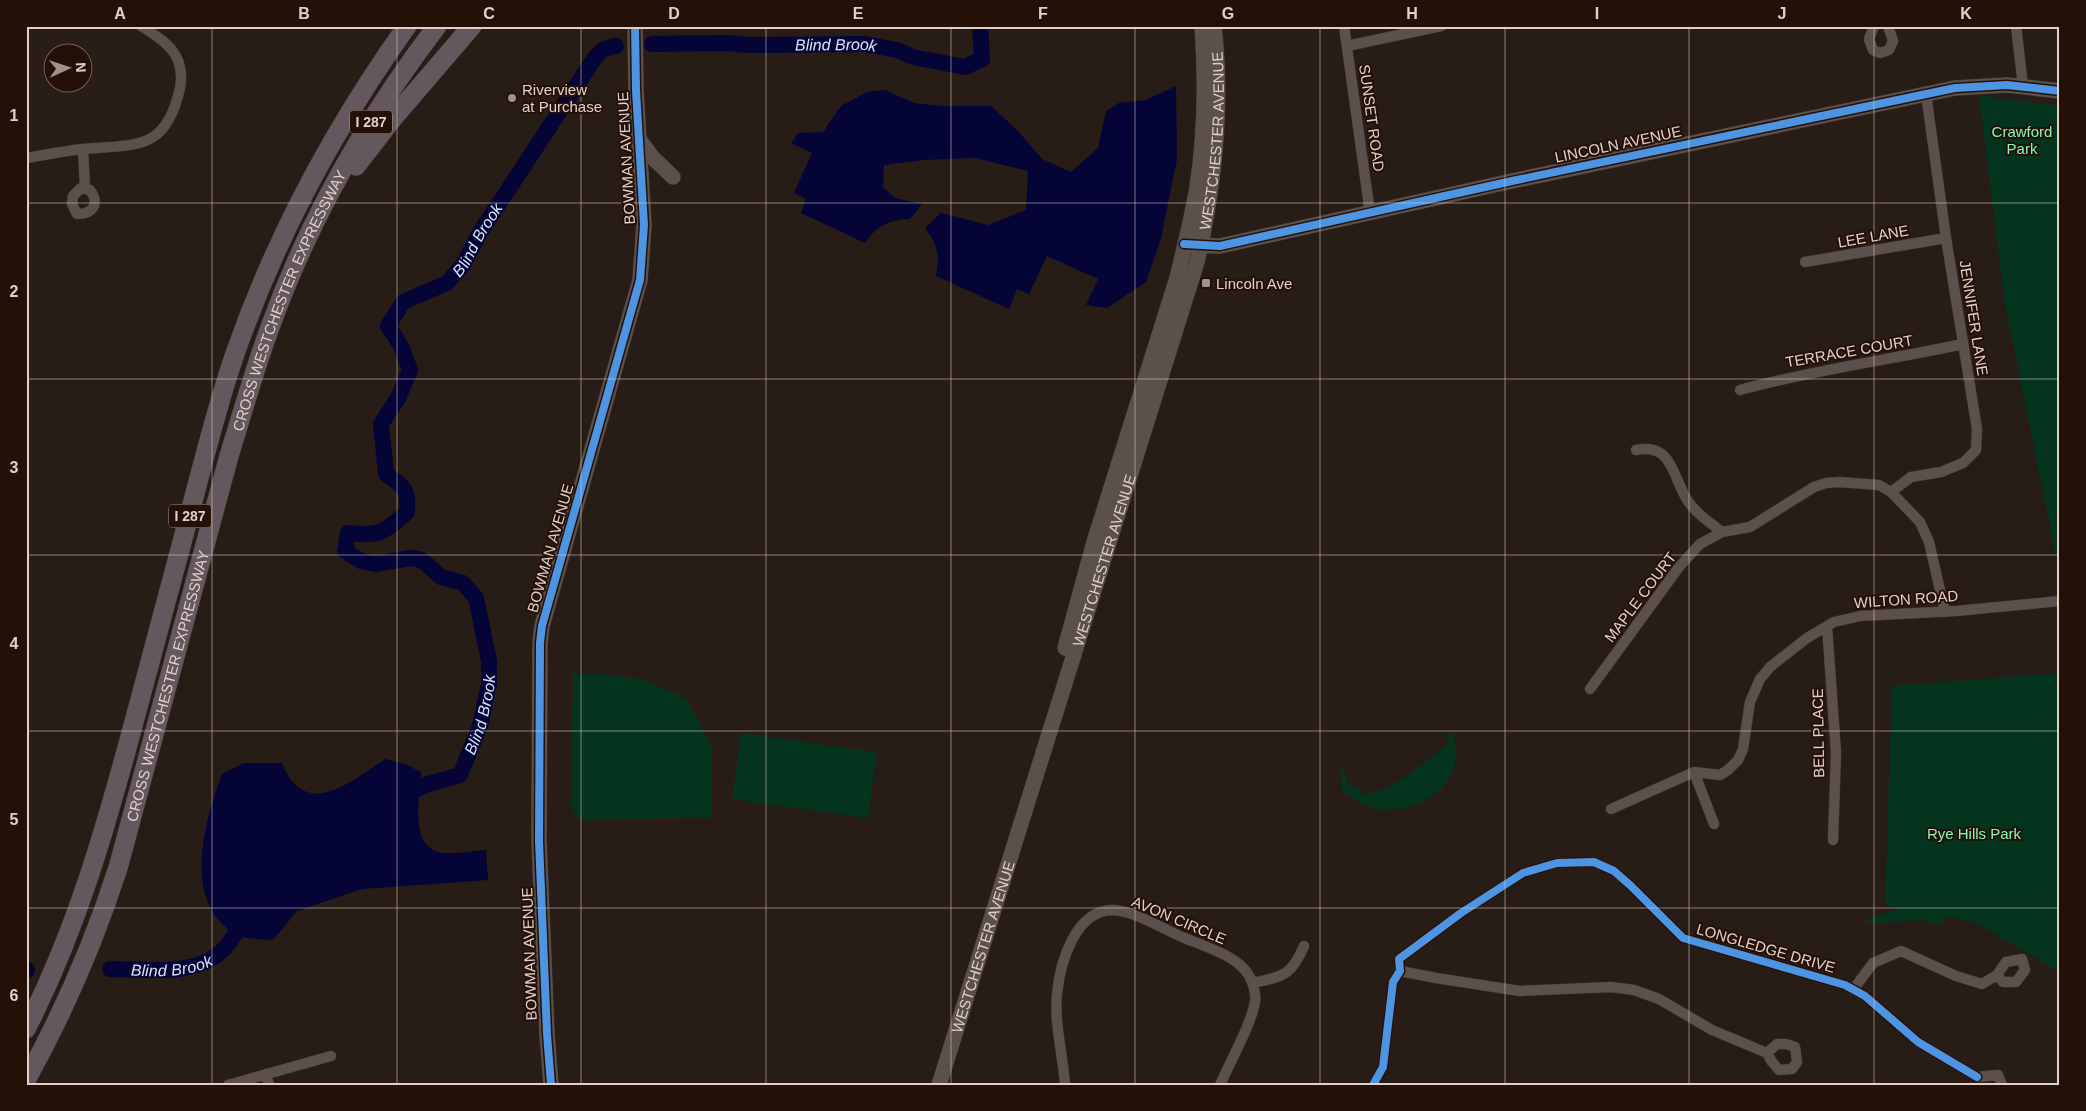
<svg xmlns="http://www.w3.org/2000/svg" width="2086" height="1111" font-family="Arial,sans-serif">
<rect width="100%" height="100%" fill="#281c16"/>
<path fill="#05341e" d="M1979,95l81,11v471l-55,-273z
M589,673l53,6 44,19 26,50 -1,70 -132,1 -8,-11 2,-134z
M2060,673v299l-86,-50 -26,-5 -11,8 -13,-5 -59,4c7,-10 22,-9 32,-16l-12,-2 7,-220z
M1449,732l4,2c1,6 3,12 3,19 0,40 -45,62 -81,56 -11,-3 -25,-12 -33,-19l-2,-22 4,1 3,15 12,5 3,7c34,-8 62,-32 88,-55l-5,-5z
M741,733l136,19 -9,66 -136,-19z"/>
<path fill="#040436" d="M1176,86l1,73 -16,79 -15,44 -39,26 -21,-3 12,-26 -51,-23 -18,38 -12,-5 -8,20 -73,-33c4,-22 2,-30 -11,-48l16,-15 47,12 38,-15 2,-39 -53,-13 -51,2 -40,5 -1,22 12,11 27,6 -12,15c-21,1 -33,6 -45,24l-64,-30 5,-14 -12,-6 18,-40 -21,-10 7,-10 25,-1 18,-26 26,-14 18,-2 29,13 27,3h50l27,25 24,28 29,13 27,-24 8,-37 13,-8 27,-3z
M385,759l20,5 16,8c-1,24 -13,77 22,81 14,1 30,-2 43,-3l2,30 -126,9 -65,22 -24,29c-11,-1 -27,-1 -38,-5 -4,-2 -8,-7 -12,-10 -38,-37 -17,-107 -1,-151l22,-11h38c23,59 70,18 103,-4z"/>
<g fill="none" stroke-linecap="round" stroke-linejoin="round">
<g stroke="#040436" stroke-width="16">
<path id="s1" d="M652,44l73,-1 24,2 116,-1 32,6 16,7 52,10 17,-8 -2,-33"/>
<path id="s2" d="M402,796l26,-12 32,-9 20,-49 9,-42v-23l-13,-63 -13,-15 -22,-6 -19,-17 -12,-2 -34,6 -15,-3 -16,-10 3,-18c31,4 37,-1 59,-21 2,-23 -3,-25 -21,-38l-5,-50 17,-26 12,-28 -9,-24 -13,-20 15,-24 44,-19 16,-18 16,-31 109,-166c8,-12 13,-21 28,-22"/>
<path id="s3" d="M110,969c35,0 84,8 112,-18 12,-11 12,-21 27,-32"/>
<path d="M26,970h1"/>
</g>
<g stroke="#423833" stroke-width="11">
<path id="street" d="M1344,26l26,187
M1874,26l-5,13 4,11 7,3 9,-3 4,-9 -5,-15
M2016,26l7,60
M1347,46l94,-20
M83,149l2,39
M26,158c19,-3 38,-7 57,-9 53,-5 83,3 97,-61 6,-33 -14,-47 -39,-62
M81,188l9,2c10,14 3,24 -13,24l-5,-10 1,-8z
M1805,262l141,-24
M1740,390c73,-20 149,-30 223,-46
M1636,450c39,-8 36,31 54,54 9,12 21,19 32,28
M1891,492l20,-15 30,-5 22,-9 13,-13 1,-21 -31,-191 -20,-144
M1827,626l9,127 -3,87
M1590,689l89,-122 21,-23 22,-12 28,-5 64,-40 12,-4 13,-1 40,3 12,7 29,30 9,20 16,70
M1694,772l20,52
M1611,809l83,-37 26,3 8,-5 10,-10 5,-11 7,-47 10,-23 10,-12 37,-29 27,-16 26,-6 96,-5 104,-10
M1400,971l36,7 84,13 91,-4 23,3 25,9 53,31 55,23 5,9 7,8 13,-1 5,-7 -2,-15 -9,-3h-9l-10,9
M1253,983c31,-7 38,-7 51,-37
M1853,990l20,-27 28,-12 55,25 26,8 15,-9 9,-13 16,-3 3,11 -9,12h-13l-6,-7
M266,1074l3,11
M1977,1077l21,-2 4,10
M228,1085l103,-29
M1065,1085c-2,-30 -11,-62 -8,-91 3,-31 18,-84 56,-84 23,1 53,21 74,29 22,9 57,19 65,43 2,5 4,14 3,19 -2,20 -26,63 -35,84
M1373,1085l10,-18 10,-85 7,-11 -1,-12 62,-46 62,-40 34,-10 37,-1 20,9 17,15 52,52 162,47 20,11 53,46 59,35"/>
</g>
<g stroke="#423833" stroke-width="16">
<g id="secondary">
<path d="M639,139l13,18 21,20"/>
<path d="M1191,245l29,1 292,-65 443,-93 52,-3 53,6"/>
<path d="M1065,648l29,-106 83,-264c7,-30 15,-60 20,-91 8,-52 9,-108 5,-161"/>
<path d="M551,1085l-4,-51 -8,-193 1,-198 2,-17 98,-346 4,-55 -8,-135 -1,-64"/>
<path id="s4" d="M939,1085l258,-823c18,-78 26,-156 17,-236"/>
</g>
</g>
<g stroke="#423833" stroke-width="20">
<g id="highway">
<path d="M356,166l38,-49 78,-91"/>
<path d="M26,1029c51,-100 79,-199 108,-307 20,-75 40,-150 60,-225 13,-49 25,-98 42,-146 41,-117 99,-224 171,-325"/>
<path id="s5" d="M26,1080c38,-68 68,-138 92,-212l111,-412c13,-42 25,-85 40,-126 39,-109 98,-212 168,-304"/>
</g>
</g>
<use href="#street" stroke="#5b504c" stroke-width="10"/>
<use href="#secondary" stroke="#5b504c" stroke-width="15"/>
<use href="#highway" stroke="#64585e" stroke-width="19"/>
<g stroke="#251007" stroke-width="11">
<path id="cycleway" d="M1184,244l36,2 292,-65 443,-93 52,-3 53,6
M551,1085l-4,-51 -8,-193 1,-198 2,-17 98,-346 4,-55 -8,-135 -1,-64
M1373,1085l10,-18 10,-85 7,-11 -1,-12 62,-46 62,-40 34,-10 37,-1 20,9 17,15 52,52 162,47 20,11 53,46 59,35"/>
</g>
<use href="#cycleway" stroke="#4d94e3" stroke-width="8"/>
</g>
<path fill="none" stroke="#e0d0c9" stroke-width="1" stroke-opacity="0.55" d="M212,26v1059M397,26v1059M581,26v1059M766,26v1059M951,26v1059M1135,26v1059M1320,26v1059M1505,26v1059M1689,26v1059M1874,26v1059M26,203h2034M26,379h2034M26,555h2034M26,731h2034M26,908h2034"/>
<g fill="#a0918a" stroke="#251007" stroke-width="2">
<circle cx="512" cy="98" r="5"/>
<rect x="1201" y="278" width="10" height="10" rx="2.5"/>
</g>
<g text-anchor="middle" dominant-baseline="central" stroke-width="4" stroke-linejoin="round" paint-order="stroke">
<g fill="#251007" stroke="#a8968f" stroke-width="1">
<rect x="350" y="110.5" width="42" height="23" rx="4"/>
<rect x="169" y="504.5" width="42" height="23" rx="4"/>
</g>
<g font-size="14" font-weight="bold" fill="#e0d0c9">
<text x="371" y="122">I 287</text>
<text x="190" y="516">I 287</text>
</g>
<g font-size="15" fill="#e0d0c9" stroke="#251007" text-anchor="start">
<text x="522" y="89">Riverview<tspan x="522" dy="17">at Purchase</tspan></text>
<text x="1216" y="283">Lincoln Ave</text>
</g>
<g font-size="15" fill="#e0d0c9" stroke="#251007">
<text transform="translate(1372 118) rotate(82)">SUNSET ROAD</text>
<text stroke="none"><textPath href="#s4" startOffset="985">WESTCHESTER AVENUE</textPath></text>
<text transform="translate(1618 144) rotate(-12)">LINCOLN AVENUE</text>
<text transform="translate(626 158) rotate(-93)">BOWMAN AVENUE</text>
<text transform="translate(1873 236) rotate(-10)">LEE LANE</text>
<text stroke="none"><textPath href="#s5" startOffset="825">CROSS WESTCHESTER EXPRESSWAY</textPath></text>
<text transform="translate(1974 318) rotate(81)">JENNIFER LANE</text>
<text transform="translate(1849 351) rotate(-10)">TERRACE COURT</text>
<text transform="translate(550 548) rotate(-74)">BOWMAN AVENUE</text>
<text stroke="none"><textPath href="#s4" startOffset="550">WESTCHESTER AVENUE</textPath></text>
<text transform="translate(1640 597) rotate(-53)">MAPLE COURT</text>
<text transform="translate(1906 599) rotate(-4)">WILTON ROAD</text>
<text stroke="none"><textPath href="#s5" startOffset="420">CROSS WESTCHESTER EXPRESSWAY</textPath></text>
<text transform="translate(1818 733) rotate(-91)">BELL PLACE</text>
<text transform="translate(1179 920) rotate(23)">AVON CIRCLE</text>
<text stroke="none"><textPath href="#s4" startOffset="145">WESTCHESTER AVENUE</textPath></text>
<text transform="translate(1766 948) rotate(16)">LONGLEDGE DRIVE</text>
<text transform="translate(529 954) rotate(-92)">BOWMAN AVENUE</text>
</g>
<g font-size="15" fill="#85f6b7" stroke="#251007">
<text x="2022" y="131">Crawford<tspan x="2022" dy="17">Park</tspan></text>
<text x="1974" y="833">Rye Hills Park</text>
</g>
<g font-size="16" font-style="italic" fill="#d7e3f5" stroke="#251007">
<text stroke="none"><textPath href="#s1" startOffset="184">Blind Brook</textPath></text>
<text stroke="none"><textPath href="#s2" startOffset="816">Blind Brook</textPath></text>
<text stroke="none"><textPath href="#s2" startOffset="126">Blind Brook</textPath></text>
<text stroke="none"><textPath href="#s3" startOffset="62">Blind Brook</textPath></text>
</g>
</g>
<rect width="2086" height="1111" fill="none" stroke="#251007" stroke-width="55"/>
<g transform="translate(68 68) rotate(87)"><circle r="24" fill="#251007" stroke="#705d55"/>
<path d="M0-4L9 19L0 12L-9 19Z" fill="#a0918a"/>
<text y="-8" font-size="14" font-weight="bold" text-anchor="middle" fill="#e0d0c9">N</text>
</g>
<rect x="28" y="28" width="2030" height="1056" fill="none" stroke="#e0d0c9" stroke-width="2"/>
<g font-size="16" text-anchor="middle" font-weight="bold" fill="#e0d0c9">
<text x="120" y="19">A</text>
<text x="304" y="19">B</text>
<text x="489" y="19">C</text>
<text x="674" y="19">D</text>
<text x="858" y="19">E</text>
<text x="1043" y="19">F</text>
<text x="1228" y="19">G</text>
<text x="1412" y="19">H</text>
<text x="1597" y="19">I</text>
<text x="1782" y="19">J</text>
<text x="1966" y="19">K</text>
<text x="14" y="121">1</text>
<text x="14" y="297">2</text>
<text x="14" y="473">3</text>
<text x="14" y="649">4</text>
<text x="14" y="825">5</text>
<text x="14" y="1001">6</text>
</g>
</svg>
